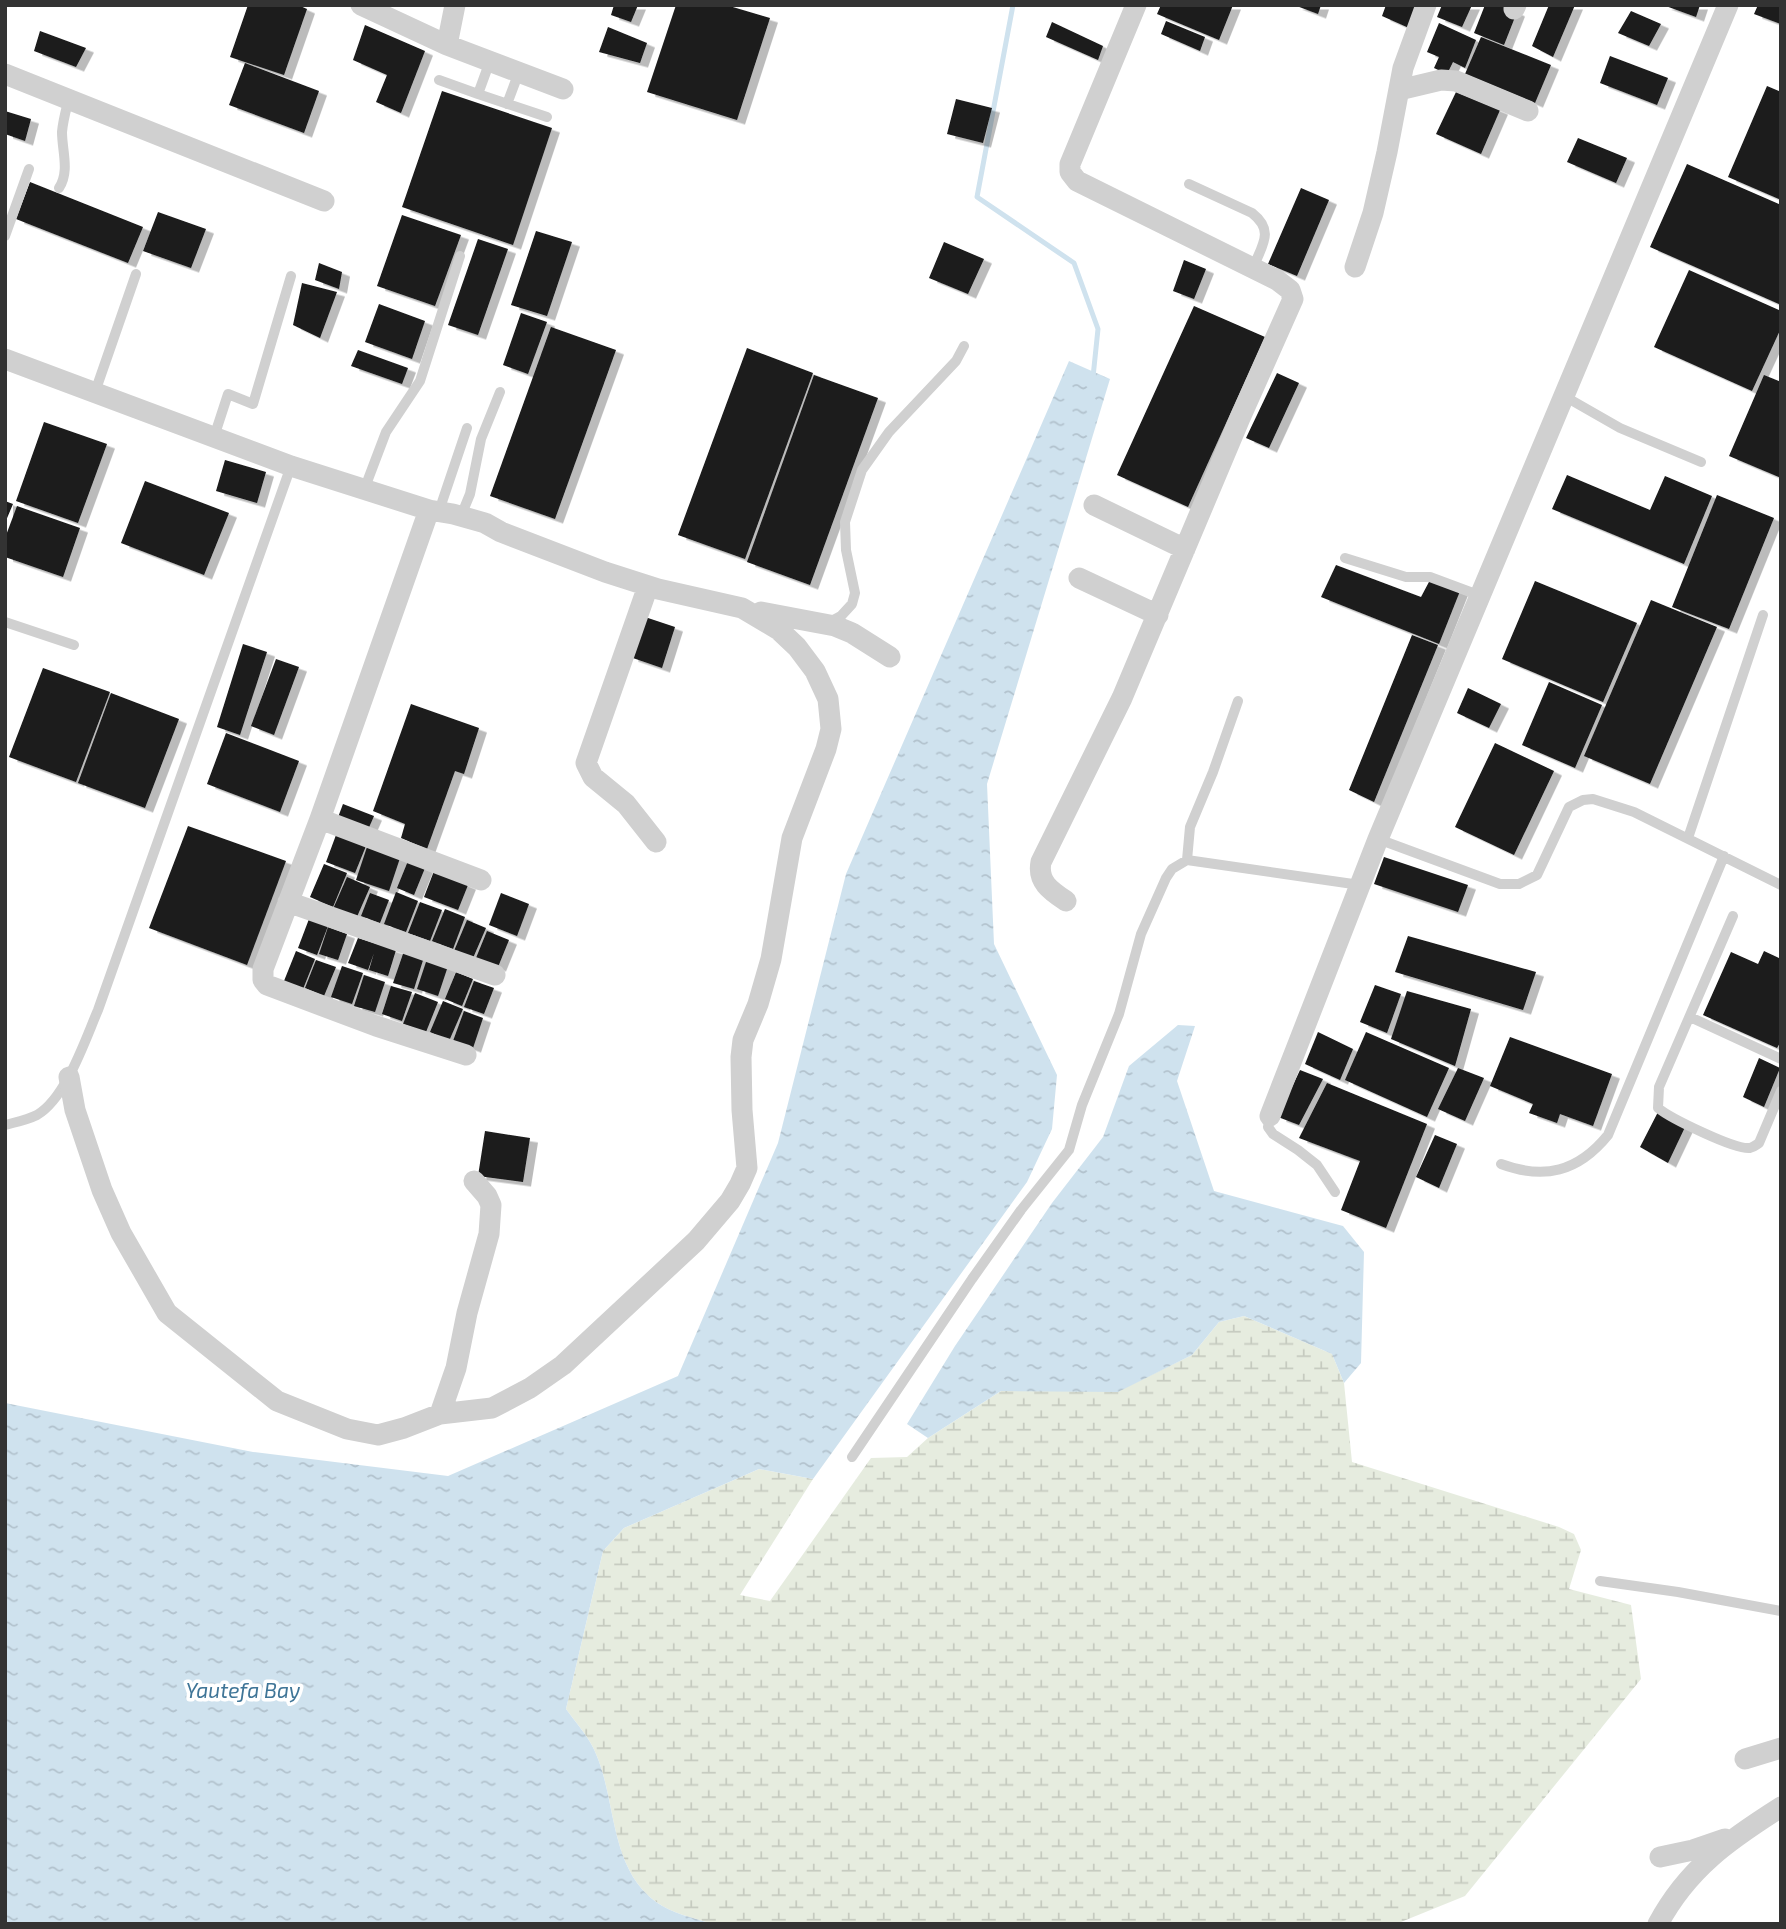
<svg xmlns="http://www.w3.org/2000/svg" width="1786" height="1929" font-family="'Exo 2',sans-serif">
<defs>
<pattern id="wetland-marsh" width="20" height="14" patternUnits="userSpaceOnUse" patternTransform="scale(1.75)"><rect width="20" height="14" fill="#e6ecdf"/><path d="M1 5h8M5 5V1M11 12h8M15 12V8" fill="none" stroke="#c6cbc0"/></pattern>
<pattern id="water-ripples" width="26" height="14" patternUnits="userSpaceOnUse" patternTransform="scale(1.75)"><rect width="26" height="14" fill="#cfe2ee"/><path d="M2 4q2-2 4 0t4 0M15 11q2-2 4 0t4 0" fill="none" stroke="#b2c2cd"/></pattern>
<filter id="shadow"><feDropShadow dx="8" dy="4.5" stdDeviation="0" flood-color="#0004"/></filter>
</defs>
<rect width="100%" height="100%" fill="#fff"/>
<path fill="url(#wetland-marsh)" d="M1244,1316l88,38 12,29 8,79 207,65 15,7 7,16 -12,39 62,16 10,74 -176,217 -69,28h-684c-18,-6 -41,-11 -56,-22 -47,-35 -39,-99 -60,-148 -6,-16 -20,-31 -30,-45l37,-158 21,-23 135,-59 54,10 -73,116 30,6 101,-143 36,-1 21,-19 73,-47h117l74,-36 27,-33z"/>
<path fill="url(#water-ripples)" d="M1069,361l41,18 -123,405 7,160 63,131 -5,54 -25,53 -214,297 -54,-10 -135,59 -21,23 -37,158c10,14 24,29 30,45 21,49 13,113 60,148 15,11 38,16 56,22h-707v-521l248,49 195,24 230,-100 100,-233 68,-269z
M1178,1025l17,1 -18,55 37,110 129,35 21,26 -3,111 -17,20 -12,-29 -88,-38 -25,6 -27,33 -74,37 -117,-1 -73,47 -21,-14 48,-78 97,-143 51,-66 26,-71z"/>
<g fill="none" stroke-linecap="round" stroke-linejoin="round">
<path stroke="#cfe2ee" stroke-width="5" d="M1013,5l-36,192 97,66 24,66 -5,48"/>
</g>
<path fill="#1a1a1a" filter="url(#shadow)" d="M248,5h50l9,4 -23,66 -54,-18z
M614,5h24l-7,17 -20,-7z
M676,5h50l44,13 -33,102 -90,-28z
M1161,5h72l-14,35 -62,-26z
M1294,5h27l-3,9z
M1386,5h31l-8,23 -27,-12z
M1442,5h30l-10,22 -25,-10z
M1485,5h18l14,7 -13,33 -30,-12z
M1549,5h26l-22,52 -21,-11z
M1663,5h37l-4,12z
M1758,5h23v19l-27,-10z
M1631,11l30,13 -12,22 -31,-13z
M1166,21l39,16 -5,14 -39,-17z
M1052,22l51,24 -5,14 -52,-23z
M1439,23l37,17 -11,28 -12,-6 -6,12 -13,-6 5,-11 -12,-5z
M365,25l60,26 -24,62 -25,-11 11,-27 -34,-15z
M608,27l39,16 -7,20 -41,-11z
M40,31l46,17 -10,19 -42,-16z
M1481,37l70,28 -16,38 -70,-29z
M1610,56l58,22 -11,27 -57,-22z
M245,63l74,28 -15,42 -75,-28z
M1767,86l14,6v108l-53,-23z
M442,91l110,37 -39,117 -111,-38z
M1456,92l44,18 -19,44 -45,-20z
M956,99l36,9 -9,35 -36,-9z
M5,111l26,8 -6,22 -20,-7z
M1578,138l49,20 -11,25 -49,-21z
M1687,164l94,41v100l-131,-58z
M30,182l113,45 -15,36 -112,-44z
M1301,188l28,12 -32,76 -29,-12z
M158,212l48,17 -15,39 -48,-17z
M402,215l59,20 -26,71 -58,-20z
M536,231l36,11 -25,74 -36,-11z
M478,239l30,10 -30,86 -30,-10z
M944,242l40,17 -16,35 -39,-16z
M1184,260l22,9 -12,30 -21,-8z
M319,263l23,9 -3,17 -24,-9z
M1689,270l92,41v17l-29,63 -98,-44z
M302,283l35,9 -17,46 -27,-13z
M379,304l46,17 -13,38 -47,-17z
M1194,306l71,31 -77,170 -71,-32z
M521,313l26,9 -19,52 -25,-9z
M551,327l65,23 -61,169 -65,-23z
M747,348l66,25 -68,186 -67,-24z
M358,350l50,18 -6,16 -51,-18z
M1277,373l22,10 -30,65 -23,-10z
M814,375l64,23 -68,187 -63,-23z
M1764,375l17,7v96l-52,-22z
M44,422l63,22 -29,79 -62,-22z
M225,460l41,12 -9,31 -41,-12z
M1567,475l83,35 15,-34 47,20 -28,68 -132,-55z
M145,481l84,32 -25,62 -83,-32z
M1717,495l57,23 -45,111 -57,-22z
M5,501l8,3 -8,19z
M17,506l63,22 -17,49 -58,-20v-19z
M1336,565l85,32 9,-17 30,11 -21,53 -118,-47z
M1535,581l102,42 -34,79 -101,-43z
M1651,600l66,27 -67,157 -66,-28z
M645,617l30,10 -13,41 -32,-11z
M1412,635l26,10 -64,157 -25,-12z
M243,644l24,8 -27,83 -23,-8z
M276,659l23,8 -25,68 -23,-9z
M43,668l67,24 -34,90 -67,-25z
M1549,682l53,23 -27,63 -53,-23z
M1468,688l33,16 -12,24 -32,-15z
M111,693l68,26 -34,89 -67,-25z
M411,704l68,24 -15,46 -9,-3 -28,78 -26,-11 4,-14 -32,-13z
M226,733l73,28 -19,51 -73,-28z
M1495,743l59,28 -40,84 -59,-28z
M343,804l31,12 -7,16 -30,-12z
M188,826l98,35 -39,104 -98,-37z
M336,835l30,11 -11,27 -29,-11z
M368,844l33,11 -12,36 -33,-11z
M1384,857l84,28 -10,27 -84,-28z
M408,861l17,7 -11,27 -17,-7z
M324,864l23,9 -14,34 -23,-10z
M434,871l34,14 -10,25 -34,-13z
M347,877l23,10 -14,32 -23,-10z
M396,892l22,9 -12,31 -22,-8z
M370,893l19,7 -9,23 -19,-7z
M501,893l28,11 -12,32 -28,-11z
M420,902l22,8 -12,31 -22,-8z
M445,909l20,8 -12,32 -21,-8z
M309,919l19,7 -11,29 -19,-7z
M467,920l19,8 -13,30 -19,-7z
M328,927l19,7 -9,26 -19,-6z
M487,931l22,9 -11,27 -22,-9z
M1408,936l128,36 -13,38 -128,-38z
M358,938l38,12 -8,26 -19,-6 5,-17 -6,17 -20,-7z
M296,951l19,8 -12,30 -19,-8z
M404,951l20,6 -10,32 -21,-6z
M1764,951l17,8v82l-4,7 -74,-33 28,-63 27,12z
M427,959l21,7 -10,30 -21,-7z
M316,960l20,7 -12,29 -19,-8z
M342,966l21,7 -11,31 -21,-7z
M456,972l17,7 -11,27 -17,-7z
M364,975l21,7 -10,30 -21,-6z
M474,981l20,7 -10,26 -20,-7z
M1375,985l26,9 -14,39 -27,-11z
M391,986l21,6 -10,29 -20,-7z
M1407,991l64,18 -16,57 -64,-27z
M415,993l23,9 -12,30 -23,-8z
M443,1001l20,8 -14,32 -19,-9z
M464,1011l19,7 -10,30 -20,-7z
M1318,1032l35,17 -13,31 -35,-16z
M1366,1032l83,36 -22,49 -82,-37z
M1510,1037l102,37 -19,52 -33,-12 -3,9 -28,-10 4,-9 -43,-18z
M1759,1058l21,10 -16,39 -21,-10z
M1458,1068l26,10 -19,43 -27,-12z
M1300,1070l23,9 -24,46 -21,-8z
M1327,1083l100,41 -41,104 -45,-18 19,-49 -61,-23z
M1658,1112l28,13 -18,38 -28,-16z
M485,1131l45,7 -7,44 -45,-6z
M1435,1135l22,9 -18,44 -23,-11z"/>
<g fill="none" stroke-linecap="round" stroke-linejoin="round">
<path stroke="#d0d0d0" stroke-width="10" d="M439,80l39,14 12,-33
M478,94l69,23
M507,104l12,-32
M1189,184l63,29c23,18 10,32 1,55
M59,188c11,-17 3,-37 3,-56 1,-12 4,-22 7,-34
M5,236l24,-67
M95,392l41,-118
M1564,396l56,32 81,34
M214,437l14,-43 25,10 38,-128
M364,490l22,-58 34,-51 40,-125
M439,511l28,-83
M461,516l9,-22 11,-55 19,-47
M1345,558l61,19h24l51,19
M5,622l69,23
M828,623l13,-7 11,-12 3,-11 -9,-43 -1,-28 17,-52 27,-38 67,-71 8,-15
M1688,838l75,-223
M1378,839l122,45h19l18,-9 32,-68 14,-7 10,-1 41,13 147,73
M1187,860l3,-33 23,-55 25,-71
M1733,916l-74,171 -1,21c12,10 77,42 92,40 4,-1 6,-3 9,-5l22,-52
M1690,1017l91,42
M1270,1116l-2,11 5,7 25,16 19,15 18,27
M5,1125c11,-3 22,-5 32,-10 29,-17 48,-75 61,-105l193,-544
M1501,1164c43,16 77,8 107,-29l116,-279
M852,1457l120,-178 49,-69 48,-60 13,-45 37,-91 22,-80 25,-56 6,-9 15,-9 173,25
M1600,1581l78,11 103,19"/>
<path stroke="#d0d0d0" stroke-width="21" d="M361,5l86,40 116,44
M1514,9l2,-4
M447,45l8,-40
M5,74l319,127
M1399,90l42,-10 15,1 72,30
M1355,267l18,-54 14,-61 16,-84 23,-63
M5,359l286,107 138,44 24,4 32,9 16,9 104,40 53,17 84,19 37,22 18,17 18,24 13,28 3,30 -5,20 -34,89 -21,121 -13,45 -15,36 -2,17 1,53 5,58 -7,16 -10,17 -34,40 -133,124 -33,23 -38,20 -52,6 16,-46 11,-55 22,-79 2,-29 -4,-9 -13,-15
M1094,505l91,44
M429,510l-109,309 -57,150v11l4,5 109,41 90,29
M1079,578l79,37
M648,586l-62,177 7,14 33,27 30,38
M761,612l74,14 17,7 38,24
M320,819l161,61
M1066,901c-15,-10 -29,-19 -25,-39l81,-164 118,-280 53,-119 -3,-9 -13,-10 -200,-99 -7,-9v-8l66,-159
M288,902l207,73
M69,1077l6,33 27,80 19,43 46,80 110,88 70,28 31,6 26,-7 36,-14
M1270,1116l108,-277 350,-834
M1745,1759l36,-11
M1660,1857l33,-7 32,-11
M1658,1924c30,-56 71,-84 123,-117"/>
</g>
<g text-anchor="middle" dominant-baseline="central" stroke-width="7" stroke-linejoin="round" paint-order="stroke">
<g font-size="21" font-style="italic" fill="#3f7597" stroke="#fff">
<text x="243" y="1689">Yautefa Bay</text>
</g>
</g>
<rect width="1786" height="1929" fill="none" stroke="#333333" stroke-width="14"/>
</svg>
